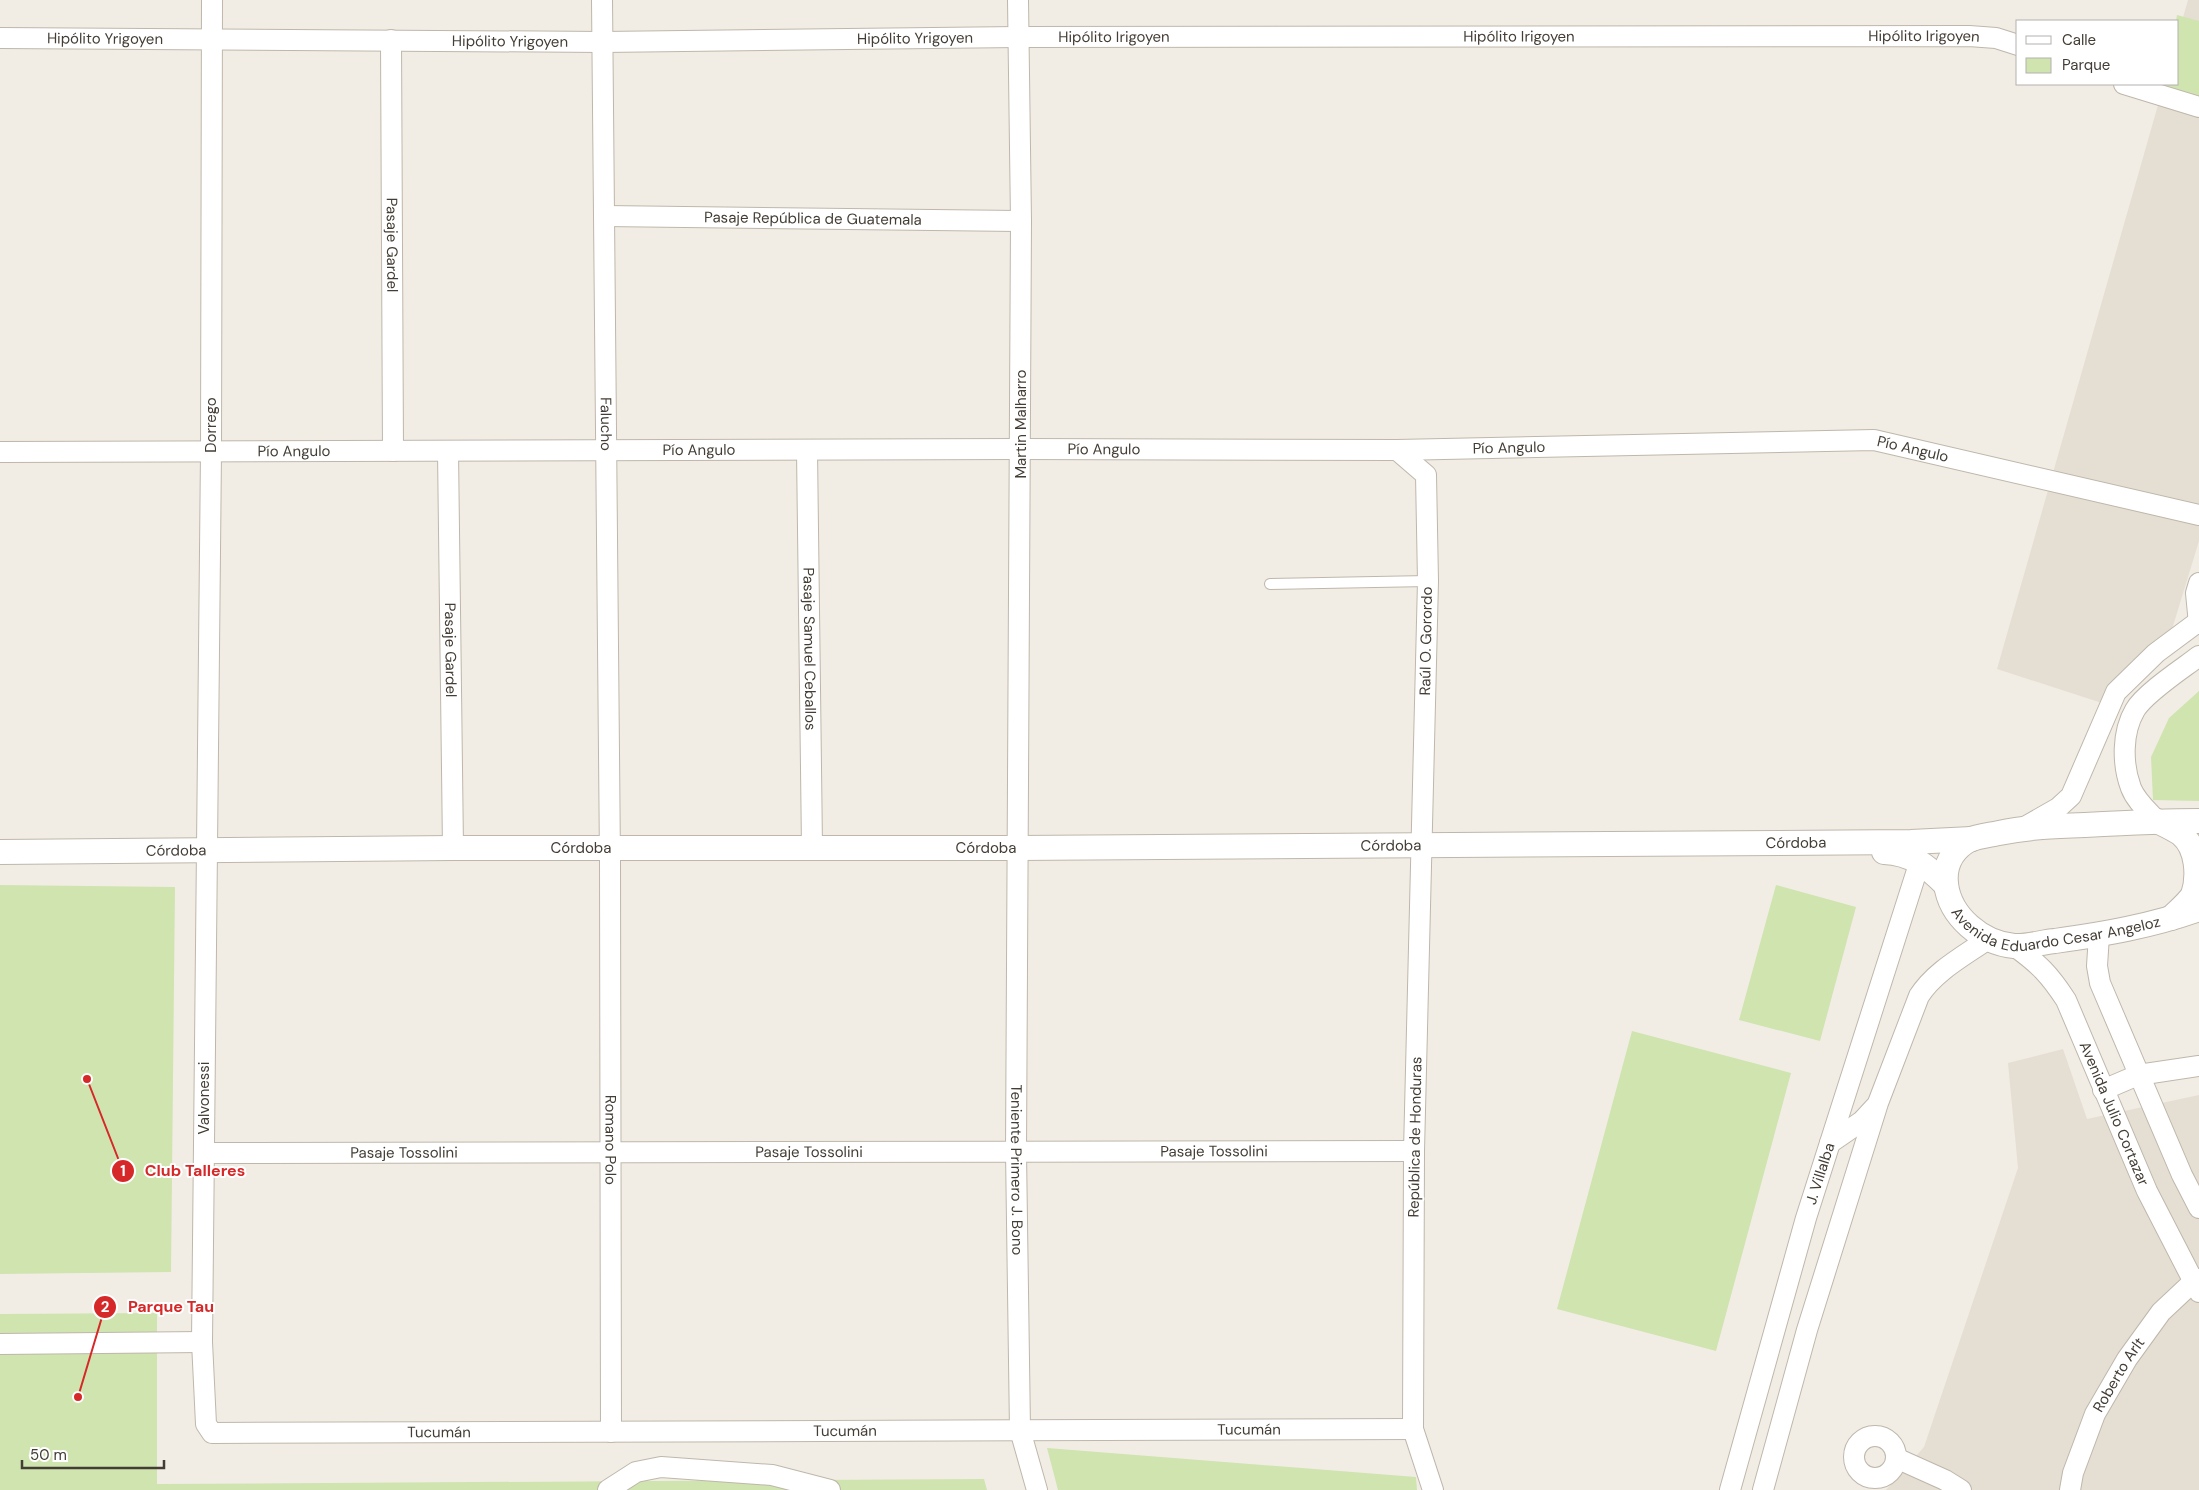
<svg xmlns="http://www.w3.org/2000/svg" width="2199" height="1490" font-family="'DM Sans',sans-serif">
<rect width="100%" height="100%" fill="#f1ede5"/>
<path fill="#e5ded3" d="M2188,0h11v541l-30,98 -64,65 -108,-35 167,-585h14v-49z
M2063,1049l24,70 112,-24v395h-313l38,-43 94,-279 -10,-105z"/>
<path fill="#cfe4af" d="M2177,15l22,6v76l-40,-11v-2h19v-63h-2z
M2199,691v110l-46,-1 -2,-43 18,-39z
M0,885l175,2 -4,385 -171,2z
M1776,885l80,22 -36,134 -81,-21z
M1632,1031l159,42 -75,278 -159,-42z
M157,1313v171l827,-5 3,11h-987v-176z
M1047,1448l369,29 1,13h-359z"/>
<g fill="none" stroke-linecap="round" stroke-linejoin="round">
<g stroke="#bfb7ab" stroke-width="12">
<path id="service" d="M1270,584l158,-3"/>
</g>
<g stroke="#bfb7ab" stroke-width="22">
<g id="minor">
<path id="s1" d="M212,0l-1,452 -9,890 4,82 6,9 1201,-4"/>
<path id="s2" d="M602,0l8,861 1,571"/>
<path id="s3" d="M1018,0l3,221 -5,931 4,278 17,60"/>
<path id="s4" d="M0,38l603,4 416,-5 950,-1 27,2 22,7"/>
<path id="s5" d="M391,40l2,411"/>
<path d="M2124,84l75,23"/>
<path id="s6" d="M605,216l416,5"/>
<path id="s7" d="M807,450l5,397"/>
<path d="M1397,450l29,25 2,106 -14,570 -1,278 20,61"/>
<path id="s8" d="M448,451l5,397"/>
<path id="s9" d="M0,452l1021,-3 376,1 477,-10 325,75"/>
<path d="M2199,583l-3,10 3,31"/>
<path d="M2157,821c-9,-10 -21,-20 -26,-33 -9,-24 -9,-56 4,-78 10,-17 47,-41 64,-54"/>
<path d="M2023,828l35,-20 13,-12 45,-104 40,-39 43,-32"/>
<path d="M2099,935l-2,31 3,17 82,192 17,33"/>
<path id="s10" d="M2014,946c25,18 35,28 52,54l81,191 52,101"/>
<path d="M2103,1090l35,-15 61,-9"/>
<path d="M1830,1143l32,-22 13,-14"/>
<path id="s11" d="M204,1153l1210,-2"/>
<path d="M0,1344l202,-2"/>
<circle cx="1875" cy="1457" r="21"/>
<path d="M1896,1458l49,22 16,10"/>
<path d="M608,1490l28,-18 25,-5 111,8 58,15"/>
<path id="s12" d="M1730,1490l76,-272 114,-357"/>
<path d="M1763,1490l44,-160 71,-227 41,-107c16,-25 45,-40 69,-57"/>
<path id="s13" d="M2070,1490l3,-17 22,-59 32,-55 34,-47 32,-30 6,-3"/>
</g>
</g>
<g stroke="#bfb7ab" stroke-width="26">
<g id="tertiary">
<path d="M2157,821c8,4 17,8 24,13 17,14 18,43 12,61 -5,8 -15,16 -22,23"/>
<path id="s14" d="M2199,821c-38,0 -76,2 -114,4 -29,1 -57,2 -86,8 -9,2 -21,3 -30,7 -16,9 -25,25 -23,44 4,33 36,59 68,62 13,1 28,-4 41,-5 49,-7 97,-15 144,-32"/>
<path id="s15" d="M0,852l453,-4h564l894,-6 61,-3"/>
<path d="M1884,852c28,1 44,15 62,33"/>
</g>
</g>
<use href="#service" stroke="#fff" stroke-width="10"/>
<use href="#minor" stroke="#fff" stroke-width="20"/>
<use href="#tertiary" stroke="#fff" stroke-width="24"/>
</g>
<g text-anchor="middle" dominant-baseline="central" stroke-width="4" stroke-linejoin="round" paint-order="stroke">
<g font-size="15" fill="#433d35" stroke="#fff">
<text stroke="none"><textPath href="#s4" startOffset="1114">Hipólito Irigoyen</textPath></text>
<text stroke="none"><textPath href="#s4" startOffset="1519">Hipólito Irigoyen</textPath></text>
<text stroke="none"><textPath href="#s4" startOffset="1924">Hipólito Irigoyen</textPath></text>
<text stroke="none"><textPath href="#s4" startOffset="915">Hipólito Yrigoyen</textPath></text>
<text stroke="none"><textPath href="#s4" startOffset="105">Hipólito Yrigoyen</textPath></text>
<text stroke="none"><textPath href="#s4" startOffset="510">Hipólito Yrigoyen</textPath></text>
<text stroke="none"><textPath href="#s6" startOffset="208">Pasaje República de Guatemala</textPath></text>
<text stroke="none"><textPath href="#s5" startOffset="205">Pasaje Gardel</textPath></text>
<text stroke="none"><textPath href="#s2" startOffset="424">Falucho</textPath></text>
<text transform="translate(1021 424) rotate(-90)">Martin Malharro</text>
<text transform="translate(211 425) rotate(-90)">Dorrego</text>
<text stroke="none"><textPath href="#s9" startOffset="1509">Pío Angulo</textPath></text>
<text stroke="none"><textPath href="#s9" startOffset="1104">Pío Angulo</textPath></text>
<text stroke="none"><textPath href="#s9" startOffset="1914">Pío Angulo</textPath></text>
<text stroke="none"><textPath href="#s9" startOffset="699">Pío Angulo</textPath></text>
<text stroke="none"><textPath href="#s9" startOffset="294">Pío Angulo</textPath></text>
<text transform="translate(1426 641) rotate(-89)">Raúl O. Gorordo</text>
<text stroke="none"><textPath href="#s8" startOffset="199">Pasaje Gardel</textPath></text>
<text stroke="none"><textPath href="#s7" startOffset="199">Pasaje Samuel Ceballos</textPath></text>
<text stroke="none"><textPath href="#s15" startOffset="1796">Córdoba</textPath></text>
<text stroke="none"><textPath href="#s15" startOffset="1391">Córdoba</textPath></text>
<text stroke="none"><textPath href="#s15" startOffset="581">Córdoba</textPath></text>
<text stroke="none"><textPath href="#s15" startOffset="986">Córdoba</textPath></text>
<text stroke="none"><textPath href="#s15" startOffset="176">Córdoba</textPath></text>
<text stroke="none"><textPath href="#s14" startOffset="421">Avenida Eduardo Cesar Angeloz</textPath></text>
<text transform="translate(204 1098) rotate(-90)">Valvonessi</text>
<text stroke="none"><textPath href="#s10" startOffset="199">Avenida Julio Cortazar</textPath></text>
<text transform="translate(1415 1137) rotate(-89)">República de Honduras</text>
<text stroke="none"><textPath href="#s2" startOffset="1140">Romano Polo</textPath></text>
<text stroke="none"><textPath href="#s11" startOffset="1010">Pasaje Tossolini</textPath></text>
<text stroke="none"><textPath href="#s11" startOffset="605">Pasaje Tossolini</textPath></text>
<text stroke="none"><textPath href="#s11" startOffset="200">Pasaje Tossolini</textPath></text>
<text stroke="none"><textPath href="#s3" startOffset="1170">Teniente Primero J. Bono</textPath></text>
<text stroke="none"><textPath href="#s12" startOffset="329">J. Villalba</textPath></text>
<text stroke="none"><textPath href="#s13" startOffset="126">Roberto Arlt</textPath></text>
<text stroke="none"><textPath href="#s1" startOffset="2472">Tucumán</textPath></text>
<text stroke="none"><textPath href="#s1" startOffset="2068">Tucumán</textPath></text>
<text stroke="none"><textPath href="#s1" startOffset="1662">Tucumán</textPath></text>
</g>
</g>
<path fill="none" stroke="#d62828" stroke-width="2" d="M87 1079L123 1171M78 1397L105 1307"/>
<g fill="#d62828" stroke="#fff" stroke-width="2">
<circle cx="87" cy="1079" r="5"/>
<circle cx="78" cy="1397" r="5"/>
<circle cx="123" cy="1171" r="12"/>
<circle cx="105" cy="1307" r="12"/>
</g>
<g font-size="15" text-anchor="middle" font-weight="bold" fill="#fff">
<text x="123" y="1176">1</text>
<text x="105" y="1312">2</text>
</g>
<g font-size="16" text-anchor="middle" font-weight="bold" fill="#d62828" stroke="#fff" stroke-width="4" stroke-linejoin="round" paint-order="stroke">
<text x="195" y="1176">Club Talleres</text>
<text x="171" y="1312">Parque Tau</text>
</g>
<rect x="2016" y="20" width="162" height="65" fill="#ffffff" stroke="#b4b1ae"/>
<rect x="2026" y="36" width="25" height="8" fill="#ffffff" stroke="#b4b1ae"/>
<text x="2062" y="45" font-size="15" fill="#433d35">Calle</text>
<rect x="2026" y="58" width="25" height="15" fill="#cfe4af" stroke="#b4b1ae"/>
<text x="2062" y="70" font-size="15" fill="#433d35">Parque</text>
<path d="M22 1460v8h142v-8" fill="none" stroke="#433d35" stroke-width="2.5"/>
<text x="30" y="1460" font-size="15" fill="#433d35" stroke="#ffffff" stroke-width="4" paint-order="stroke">50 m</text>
</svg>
